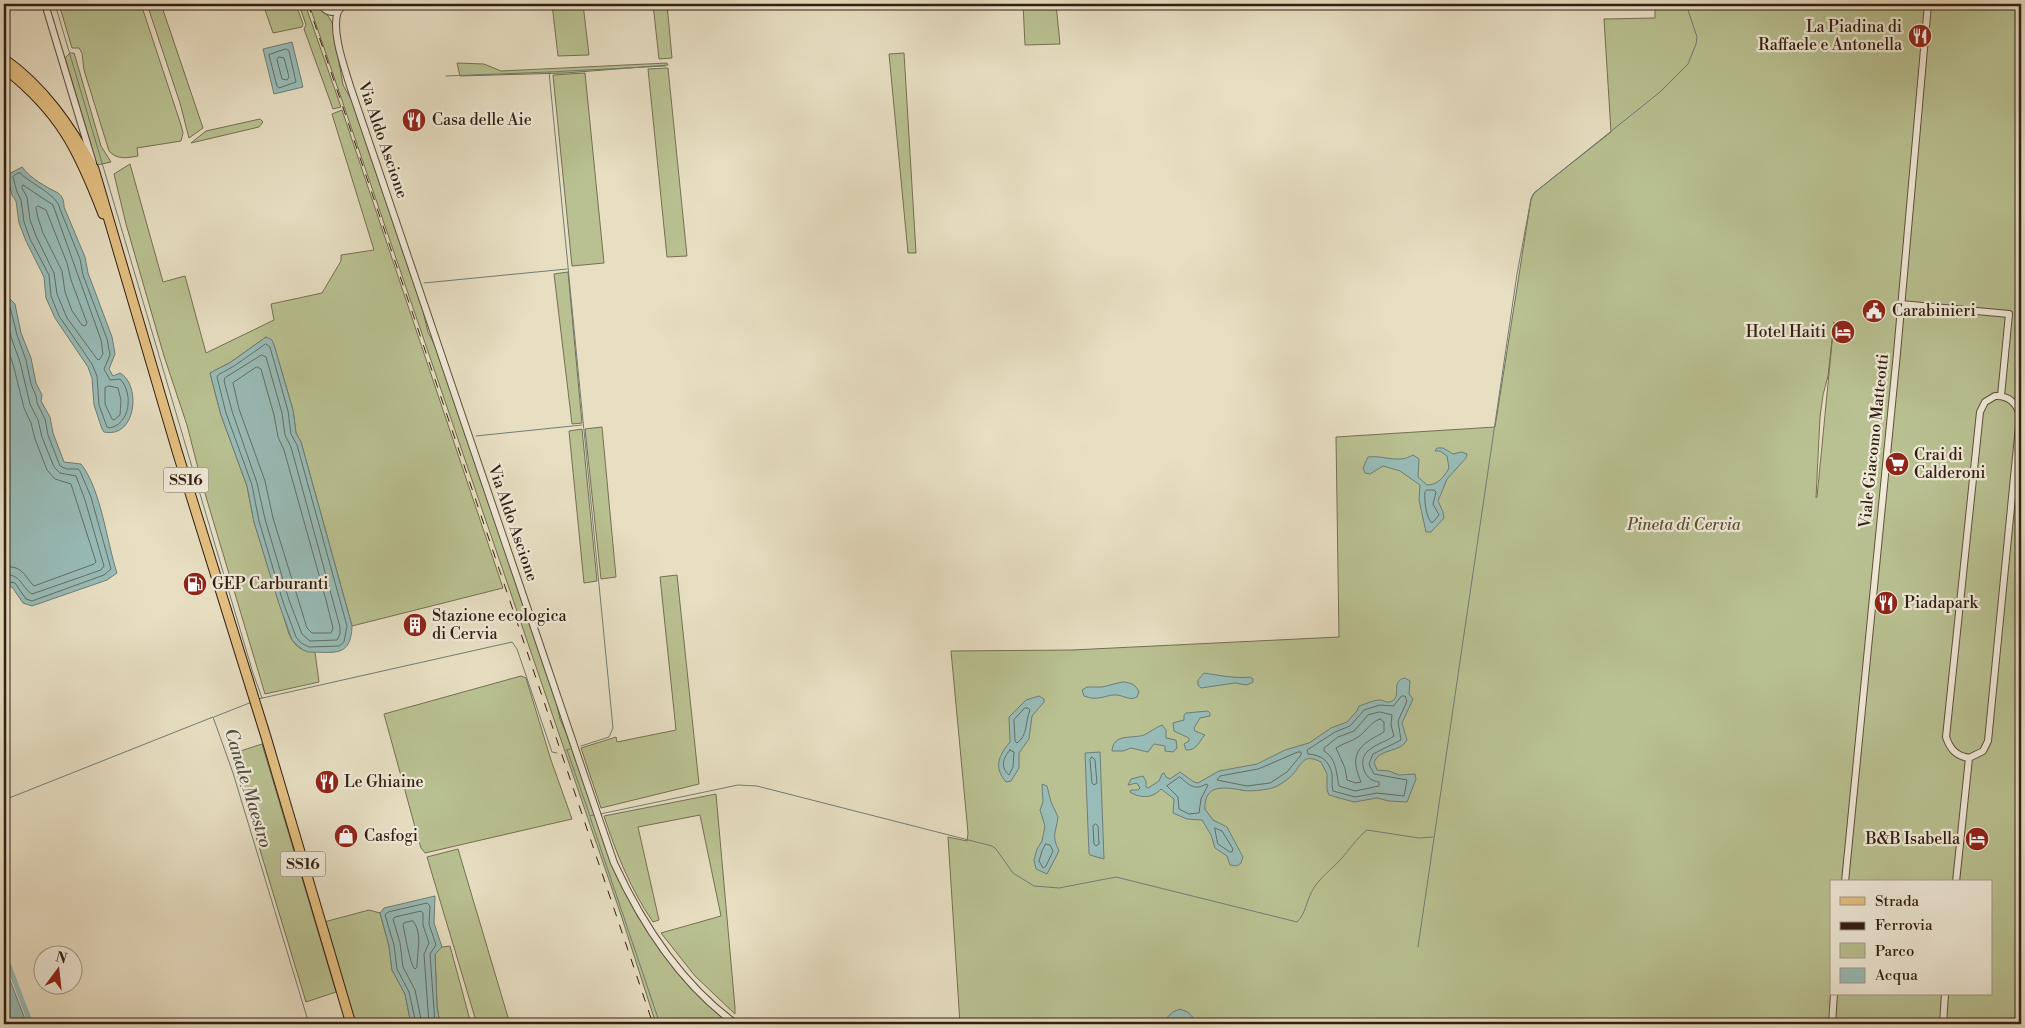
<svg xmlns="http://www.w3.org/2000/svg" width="2025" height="1028" font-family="'Libre Bodoni',serif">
<rect width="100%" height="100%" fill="#e8dfc3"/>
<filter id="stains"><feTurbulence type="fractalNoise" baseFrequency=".004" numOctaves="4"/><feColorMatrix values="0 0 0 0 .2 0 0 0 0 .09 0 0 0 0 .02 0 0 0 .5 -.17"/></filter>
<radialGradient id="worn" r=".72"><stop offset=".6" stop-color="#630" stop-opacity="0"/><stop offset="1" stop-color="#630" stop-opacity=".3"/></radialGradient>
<path fill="#b9c192" stroke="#757052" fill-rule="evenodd" d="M59,4h82l40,121 2,8 -2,8 -44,7 1,8c-11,2 -21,4 -29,-5l-25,-81 -2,-17 -3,-5h-7z
M147,4h14l42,124 -14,10 -9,-35z
M263,4h33l7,20 -1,3 -29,6z
M299,4h6l36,103 -8,2 -29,-80 2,-4z
M309,4h11l12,18 11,63 9,16 71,210 5,21 7,14 121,355 4,18 7,16 50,142 21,40 38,53 37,39 17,15h-74l-35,-109z
M552,4h31l6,51 -31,1z
M653,4h14l5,54 -13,1z
M1023,4h33l4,40 -35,1z
M1655,4h366v1020h-1061l-12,-187 19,4 1,-8 -17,-182 121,-1 267,-13 -3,-200 159,-10 36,-228 3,-6 77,-61 -7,-113 51,-1zM1834,322l-17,175 -1,1 4,-81 3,-22 5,-19zM1831,882h160v112h-160z
M70,53h4l1,3 26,90 10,16 -14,3 -32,-107z
M904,53l12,200h-8l-19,-199z
M457,63l27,1 17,7 166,-8 1,2 -103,8 -105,3z
M668,68l19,188 -20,1 -19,-188z
M585,73l19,190 -32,3 -19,-191z
M342,110l161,478 -151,38 -51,-184 -5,-9 -3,-23 -19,-65 -8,-8 -35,25 -21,11 11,42 26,71 7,36 35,112c5,12 13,18 26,18l4,30 -54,12 -64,-214 -14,-55 -23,-69 -38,-132 -12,-50 16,-10 33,118 22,-6 21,77 68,-33 -3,-16 51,-11 19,-32v-6l33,-5 -42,-136z
M260,119l3,3 -4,5 -68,16 15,-12z
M568,272l14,151 -10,1 -18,-150z
M602,427l14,150 -15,2 -16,-150z
M582,429l15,152 -13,2 -15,-152z
M677,575l22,209 -98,24 -20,-60 35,-11 1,5 59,-12 -16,-153z
M521,676l5,2 25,82 21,59 -147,34 -4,-5 -6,-21 -31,-113z
M262,744l74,248 -30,10 -75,-248z
M716,794l19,214v6l-40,-38 -34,-43 60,-17 -21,-101 -62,12 21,93 -6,2c-22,-32 -37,-69 -49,-106z
M458,849l52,175h-33l-7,-23 -43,-144z
M369,910l11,3 9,33 3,24 13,24 6,30h-57l-30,-102z
M450,946l21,78h-31l-3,-18 -2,-52 7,-7z"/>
<path fill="#98bcb8" stroke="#6f7d76" d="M292,42l11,45 -29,7 -11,-45z
M22,167c9,12 23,19 36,26 5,3 6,9 6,14l21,50 3,16 24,64 3,17 -6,15 4,7 7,-3c21,11 17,66 -16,59l-2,-3 -8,-24 -2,-27 -4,-11 -33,-49 -9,-20 -2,-21 -18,-36 -7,-18 -3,-22 -4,-6 -5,-20z
M4,282l5,16 6,6 6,29 10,25 5,25 6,12 -1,6 9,16 3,16 11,29 17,2c20,25 26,79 36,109l-10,7 -75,26 -9,-3 -11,-16h-8z
M266,337l6,3 2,5 19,65 3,23 5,9 51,184c-1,32 -18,26 -44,26l-5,-2 -11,-10 -13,-36 -25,-82 -7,-36 -26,-71 -11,-42 21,-11z
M1437,448h6l10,6 9,-2 5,2 -1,4 -19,21 -9,22 5,11 1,6 -13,14h-5l-7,-32 1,-15 -20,-14 -17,-5 -13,8 -5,-1 -2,-5 5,-11c16,-2 30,7 45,-2l6,4 -1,18 9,8c11,0 17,-8 22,-17l-2,-12 -7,-5h-5z
M1204,673c14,2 32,6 46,4l3,2v3l-6,3 -12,-2 -34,5 -3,-3v-5z
M1405,678l5,3 -1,13 4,5 -11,24 5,17c-7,13 -27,8 -33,22l3,8 12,1 10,4 16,-1 1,5 -9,23 -18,-1 -12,-3 -23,4 -25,-7 -2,-5v-16l-6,-12c-16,-8 -18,-1 -27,11 -5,6 -15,13 -22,15 -7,2 -24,4 -31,2 -17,-3 -37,-6 -36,19l8,11 14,7 16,30 -2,6 -4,3 -7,-1 -3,-9 -12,-8 -4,-13 -9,-15 -15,-1 -14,-6 1,-14 -13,-10c-8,9 -20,10 -31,3l1,-2h7l2,-2 -3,-5 -9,2 3,-6 12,-3 3,5v6l2,1 11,-7 3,-7 2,-1 2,4 4,2 10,-7 14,10 4,1 21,-12 38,-7 28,-14 24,-7 22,-15 16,-6 10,-11 2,-5c7,-2 14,-6 21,-6 4,0 7,4 12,1 10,-5 -2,-20 13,-23z
M1122,682c7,0 14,2 17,10l-2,5c-7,4 -12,-1 -20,-2 -11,-1 -18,7 -33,1l-2,-6 5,-3h15z
M1039,696l5,3v3l-12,14 -3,23 -10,14v15l-8,13 -5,1c-13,-15 -7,-27 4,-40l-1,-25 17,-17z
M1208,711l2,2v3l-10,2 -6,10 1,3 10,4c-6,6 -8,16 -19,15l-2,-6 5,-3v-3l-15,-7 -1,-8 11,-3v-5l2,-2z
M1162,725l4,5v8l10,2 1,8 -4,4 -8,-1v-5l-11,-2 -6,8 -17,-4 -8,3h-11c1,-18 20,-12 32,-16 6,-3 11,-7 18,-10z
M1100,752l4,107 -14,-4 -1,-2 -4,-100z
M1042,784l5,2 4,16 7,15c-2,16 -7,18 1,34l-12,23 -11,-5 -2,-9 3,-11 5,-8 3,-15 -5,-16 3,-8z
M435,896l-1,27 8,24 -7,7 2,52 3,18h-29l-6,-30 -13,-24 -3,-24 -9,-33 4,-5z
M4,965l23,59h-23z
M1180,1009l8,3 11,12h-39l13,-12z"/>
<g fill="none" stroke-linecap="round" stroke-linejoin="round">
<path stroke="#646e65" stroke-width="1" d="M286,49l3,2 7,31 -17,6 -2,-2 -8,-31z
M279,57l5,1 5,19 -2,3 -5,-1 -5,-19z
M18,173h2c11,11 38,22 40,36l20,50 3,16 24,64 3,16 -6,14 6,11 10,-1c14,14 10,46 -11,49l-2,-1 -8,-22 -2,-29 -5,-12 -33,-48 -8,-20 -2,-21 -19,-36 -6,-17 -3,-22 -4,-8 -4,-15z
M23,185l30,20 48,135 2,14 -4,6 -2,-1 -30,-41 -10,-24 -3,-21 -18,-37 -6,-16 -3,-23 -5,-9z
M38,206l8,4 21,53 4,17 16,43 -2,3 -3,-1 -10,-14 -7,-19 -3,-21 -19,-38 -5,-15 -2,-10z
M4,299l6,8 7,28 9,25 5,24 5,12 1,7 8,16 3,16 12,31 7,3h11l2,2 11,26 20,72 -7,6 -72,26 -6,-2 -11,-16 -11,-2
M4,309l7,28 9,25 10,42 8,16 4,17 12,30 6,6 16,3 9,24 19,66 -3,4 -69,24c-11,-7 -11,-21 -28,-19
M4,340l9,24 11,44 7,15 4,16 12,31 8,9 16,5 25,78 -2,2 -60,22c-10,-10 -11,-21 -30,-19
M266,344l4,3 18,64 3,23 6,11 50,181 -3,16 -5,4 -30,1 -8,-4 -5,-6 -13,-35 -24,-81 -7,-36 -26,-72 -9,-36 1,-2 16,-9z
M262,355l4,2 16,56 3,22 6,12 49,180v7l-3,6 -27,1 -8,-7 -13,-34 -24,-81 -8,-36 -25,-72 -8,-30 1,-3z
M257,367l4,2 13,46 4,22 6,13 42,150 7,28 -2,5h-19l-5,-5 -34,-110 -8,-37 -26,-72 -6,-26z
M109,386l9,2 3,12 -1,15 -6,5 -2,-1 -7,-15v-16z
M1427,490h7l2,2 -3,12 6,11 -7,8c-6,-5 -8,-23 -7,-31z
M1402,696h3l2,5 -9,20 3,19 -28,14 -4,10 5,10 33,6 -3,16 -27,-3 -22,4 -22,-6c-2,-6 0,-12 -1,-17 -3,-14 -11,-19 -24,-20l-1,-4 28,-18 15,-6 14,-16 16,-5 13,1z
M1025,708h3l2,2c-5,11 -2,26 -13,33l-2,-2 -1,-21z
M1380,712l12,3 -1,10 3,11c-13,9 -37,12 -30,34 3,8 8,11 15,12v4l-24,5 -16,-5c-3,-13 -2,-27 -15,-35v-3l14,-11 16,-6 14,-16z
M1380,719l4,3v10c-14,8 -31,15 -28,34 1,6 3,11 5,16l-5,1 -9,-3 -2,-12 -9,-20c7,-5 15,-6 22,-11 8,-5 12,-15 22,-18z
M1010,750l4,2 -1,15 -4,8c-9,-8 -6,-17 1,-25z
M1298,752h3v3l-14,17 -17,11 -23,3 -30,-6 3,-4 38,-7z
M1092,757l3,3 2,23 -3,2 -2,-2 -2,-23z
M1180,777c9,8 15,14 26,7l2,1 -7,14 -2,14 -10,1 -10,-5 -1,-12 -11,-11z
M1096,824l2,2 1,18 -3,2 -2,-2 -1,-18z
M1215,828l7,3 11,18 -1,3h-2l-12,-8z
M1046,844l4,1 3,6 -7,15 -3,2 -4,-7 3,-10z
M413,921c10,13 4,30 4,46l-2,2c-5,-4 -10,-35 -12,-44l1,-2z
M416,1024l-7,-32 -12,-23 -3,-24 -9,-30 3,-3 39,-9 3,3 -1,18 7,21 -6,9 5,70
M422,1024l-7,-34 -12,-23 -3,-24 -7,-24 2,-2 26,-6 2,2v12l6,18 -5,11 5,70"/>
<path stroke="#6f7d76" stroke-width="1" d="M55,4l198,669 9,25
M549,72l117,-6
M446,76l103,-4 64,656 -4,9 -28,9
M424,283l143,-14
M476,436l106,-11
M258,699l254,-57 5,7 35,103 5,1
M214,717l38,-15
M566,750l4,-1
M567,750l23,66 4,-1
M4,800l209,-83 20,56 76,251
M600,814l138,-29 19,1 235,60 4,3 17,24 21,13 25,2 57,-11 181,45c9,-9 9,-20 15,-31 7,-13 19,-21 29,-32 9,-10 15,-20 26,-29l52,8 14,-1
M590,817l70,207
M1418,947l99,-673 14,-75 3,-6 126,-101 28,-28 8,-20 1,-7 -11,-33
M634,1024l14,-4"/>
<path stroke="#98bcb8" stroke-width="5" d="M4,953l27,71"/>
<g stroke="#5f4f3e" stroke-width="8">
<path id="minor" d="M45,4l48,159
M321,4c4,8 11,10 18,6l5,-6
M338,11c-7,20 6,55 12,75l264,777c28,61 67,121 122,161
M1901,304l108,10 -8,82
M1995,396c13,-1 22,7 25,20l-32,325 -5,10 -14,7c-13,-2 -19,-9 -23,-21l34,-325 5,-10z
M1845,882l52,-529 31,-349
M1956,882l13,-124
M1832,1024l2,-30
M1943,1024l2,-30"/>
</g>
<g stroke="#311f12" stroke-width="11">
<path id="major" d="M4,59c40,28 67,68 90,110l83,282 89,286 85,287
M4,68c56,44 74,81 99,146"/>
</g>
<use href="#minor" stroke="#f0ead8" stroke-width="6"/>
<use href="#major" stroke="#e4c082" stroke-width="9"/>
<path stroke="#311f12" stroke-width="1" stroke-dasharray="9 9" stroke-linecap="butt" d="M308,4l345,1020"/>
</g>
<defs>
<g id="restaurant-disc" transform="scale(1.25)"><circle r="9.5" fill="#8f2418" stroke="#f0ead8"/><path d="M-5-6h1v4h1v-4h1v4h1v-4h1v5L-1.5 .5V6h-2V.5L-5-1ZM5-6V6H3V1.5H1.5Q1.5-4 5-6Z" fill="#fff"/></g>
<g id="civic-disc" transform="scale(1.25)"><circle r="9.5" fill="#8f2418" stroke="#f0ead8"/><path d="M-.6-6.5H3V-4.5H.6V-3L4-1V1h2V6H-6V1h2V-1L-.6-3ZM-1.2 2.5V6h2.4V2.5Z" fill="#fff"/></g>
<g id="hotel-disc" transform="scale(1.25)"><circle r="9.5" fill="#8f2418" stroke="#f0ead8"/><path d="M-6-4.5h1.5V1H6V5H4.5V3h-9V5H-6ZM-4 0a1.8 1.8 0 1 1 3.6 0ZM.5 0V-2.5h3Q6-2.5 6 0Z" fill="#fff"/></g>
<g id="supermarket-disc" transform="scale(1.25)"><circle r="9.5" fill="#8f2418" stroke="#f0ead8"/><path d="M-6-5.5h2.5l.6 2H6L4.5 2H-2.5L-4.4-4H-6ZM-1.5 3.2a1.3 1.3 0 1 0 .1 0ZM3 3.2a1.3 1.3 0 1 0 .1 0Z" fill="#fff"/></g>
<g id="fuel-disc" transform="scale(1.25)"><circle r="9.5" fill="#8f2418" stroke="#f0ead8"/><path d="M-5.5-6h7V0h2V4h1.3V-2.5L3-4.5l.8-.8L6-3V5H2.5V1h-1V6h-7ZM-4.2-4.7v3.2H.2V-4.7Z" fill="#fff"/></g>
<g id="building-disc" transform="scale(1.25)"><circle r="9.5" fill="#8f2418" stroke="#f0ead8"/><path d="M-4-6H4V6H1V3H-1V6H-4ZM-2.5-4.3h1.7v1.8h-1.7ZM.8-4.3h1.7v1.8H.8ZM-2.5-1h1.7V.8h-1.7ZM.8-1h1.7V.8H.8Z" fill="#fff"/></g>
<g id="shop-disc" transform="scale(1.25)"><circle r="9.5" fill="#8f2418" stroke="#f0ead8"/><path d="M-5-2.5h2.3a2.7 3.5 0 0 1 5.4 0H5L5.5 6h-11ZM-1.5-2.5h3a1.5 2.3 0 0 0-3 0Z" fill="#fff"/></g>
</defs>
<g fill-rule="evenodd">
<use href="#restaurant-disc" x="1920" y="36"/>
<use href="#restaurant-disc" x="414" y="120"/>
<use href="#civic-disc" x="1874" y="311"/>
<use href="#hotel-disc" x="1843" y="332"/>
<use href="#supermarket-disc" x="1897" y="464"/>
<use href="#fuel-disc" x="195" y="584"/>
<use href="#restaurant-disc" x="1886" y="603"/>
<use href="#building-disc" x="415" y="625"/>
<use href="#restaurant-disc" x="327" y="782"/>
<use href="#shop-disc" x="346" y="836"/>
<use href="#hotel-disc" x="1977" y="839"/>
</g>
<g text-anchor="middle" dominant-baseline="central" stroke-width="4.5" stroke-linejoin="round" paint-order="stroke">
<g fill="#f0ead8" stroke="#6a5c4d" stroke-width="1">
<rect x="163.5" y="467.5" width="45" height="25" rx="4"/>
<rect x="280.5" y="851.5" width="45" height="25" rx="4"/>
</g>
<g font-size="15" font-weight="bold" fill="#311f12">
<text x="186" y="480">SS16</text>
<text x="303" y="864">SS16</text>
</g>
<g font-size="16" fill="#311f12" stroke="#f0ead8" text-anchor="start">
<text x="1902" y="27" text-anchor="end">La Piadina di<tspan x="1902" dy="18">Raffaele e Antonella</tspan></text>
<text x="432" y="120">Casa delle Aie</text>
<text x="1892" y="311">Carabinieri</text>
<text x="1826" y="332" text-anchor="end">Hotel Haiti</text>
<text x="1914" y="455">Crai di<tspan x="1914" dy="18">Calderoni</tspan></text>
<text x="212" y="584">GEP Carburanti</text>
<text x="1904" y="603">Piadapark</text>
<text x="432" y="616">Stazione ecologica<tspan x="432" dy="18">di Cervia</tspan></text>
<text x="344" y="782">Le Ghiaine</text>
<text x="364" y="836">Casfogi</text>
<text x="1960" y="839" text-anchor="end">B&amp;B Isabella</text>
</g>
<g font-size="16" fill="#311f12" stroke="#f0ead8">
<text transform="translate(383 140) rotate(71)">Via Aldo Ascione</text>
<text transform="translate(1874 441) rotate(-84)">Viale Giacomo Matteotti</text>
<text transform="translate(513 523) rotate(71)">Via Aldo Ascione</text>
</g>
<g font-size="16" font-style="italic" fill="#5a5038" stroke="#f0ead8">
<text x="1684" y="525">Pineta di Cervia</text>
</g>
<g font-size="18" font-style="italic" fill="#504e44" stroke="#f0ead8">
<text transform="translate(248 788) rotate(73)">Canale Maestro</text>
</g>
</g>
<rect width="2025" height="1028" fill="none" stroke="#e8dfc3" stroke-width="20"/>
<rect x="5" y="5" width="2015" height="1018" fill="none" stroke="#311f12" stroke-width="2.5"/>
<rect x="10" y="10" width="2005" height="1008" fill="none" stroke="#311f12"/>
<rect x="1830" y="880" width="162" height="115" fill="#f0ead8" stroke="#a49989"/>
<rect x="1840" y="897" width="25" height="8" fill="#e4c082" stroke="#a49989"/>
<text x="1875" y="906" font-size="15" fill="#311f12">Strada</text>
<rect x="1840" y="922" width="25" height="8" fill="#311f12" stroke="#a49989"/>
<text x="1875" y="930" font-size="15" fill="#311f12">Ferrovia</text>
<rect x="1840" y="943" width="25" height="15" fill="#b9c192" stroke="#a49989"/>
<text x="1875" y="956" font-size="15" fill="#311f12">Parco</text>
<rect x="1840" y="968" width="25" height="15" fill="#98bcb8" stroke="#a49989"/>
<text x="1875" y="980" font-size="15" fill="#311f12">Acqua</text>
<g transform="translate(58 970) rotate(15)"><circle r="24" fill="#f0ead8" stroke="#a49989"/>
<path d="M0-4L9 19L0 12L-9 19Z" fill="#8f2418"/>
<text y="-8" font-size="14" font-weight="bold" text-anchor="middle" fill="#311f12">N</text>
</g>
<rect width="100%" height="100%" filter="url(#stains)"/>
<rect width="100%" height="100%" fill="url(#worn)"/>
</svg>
